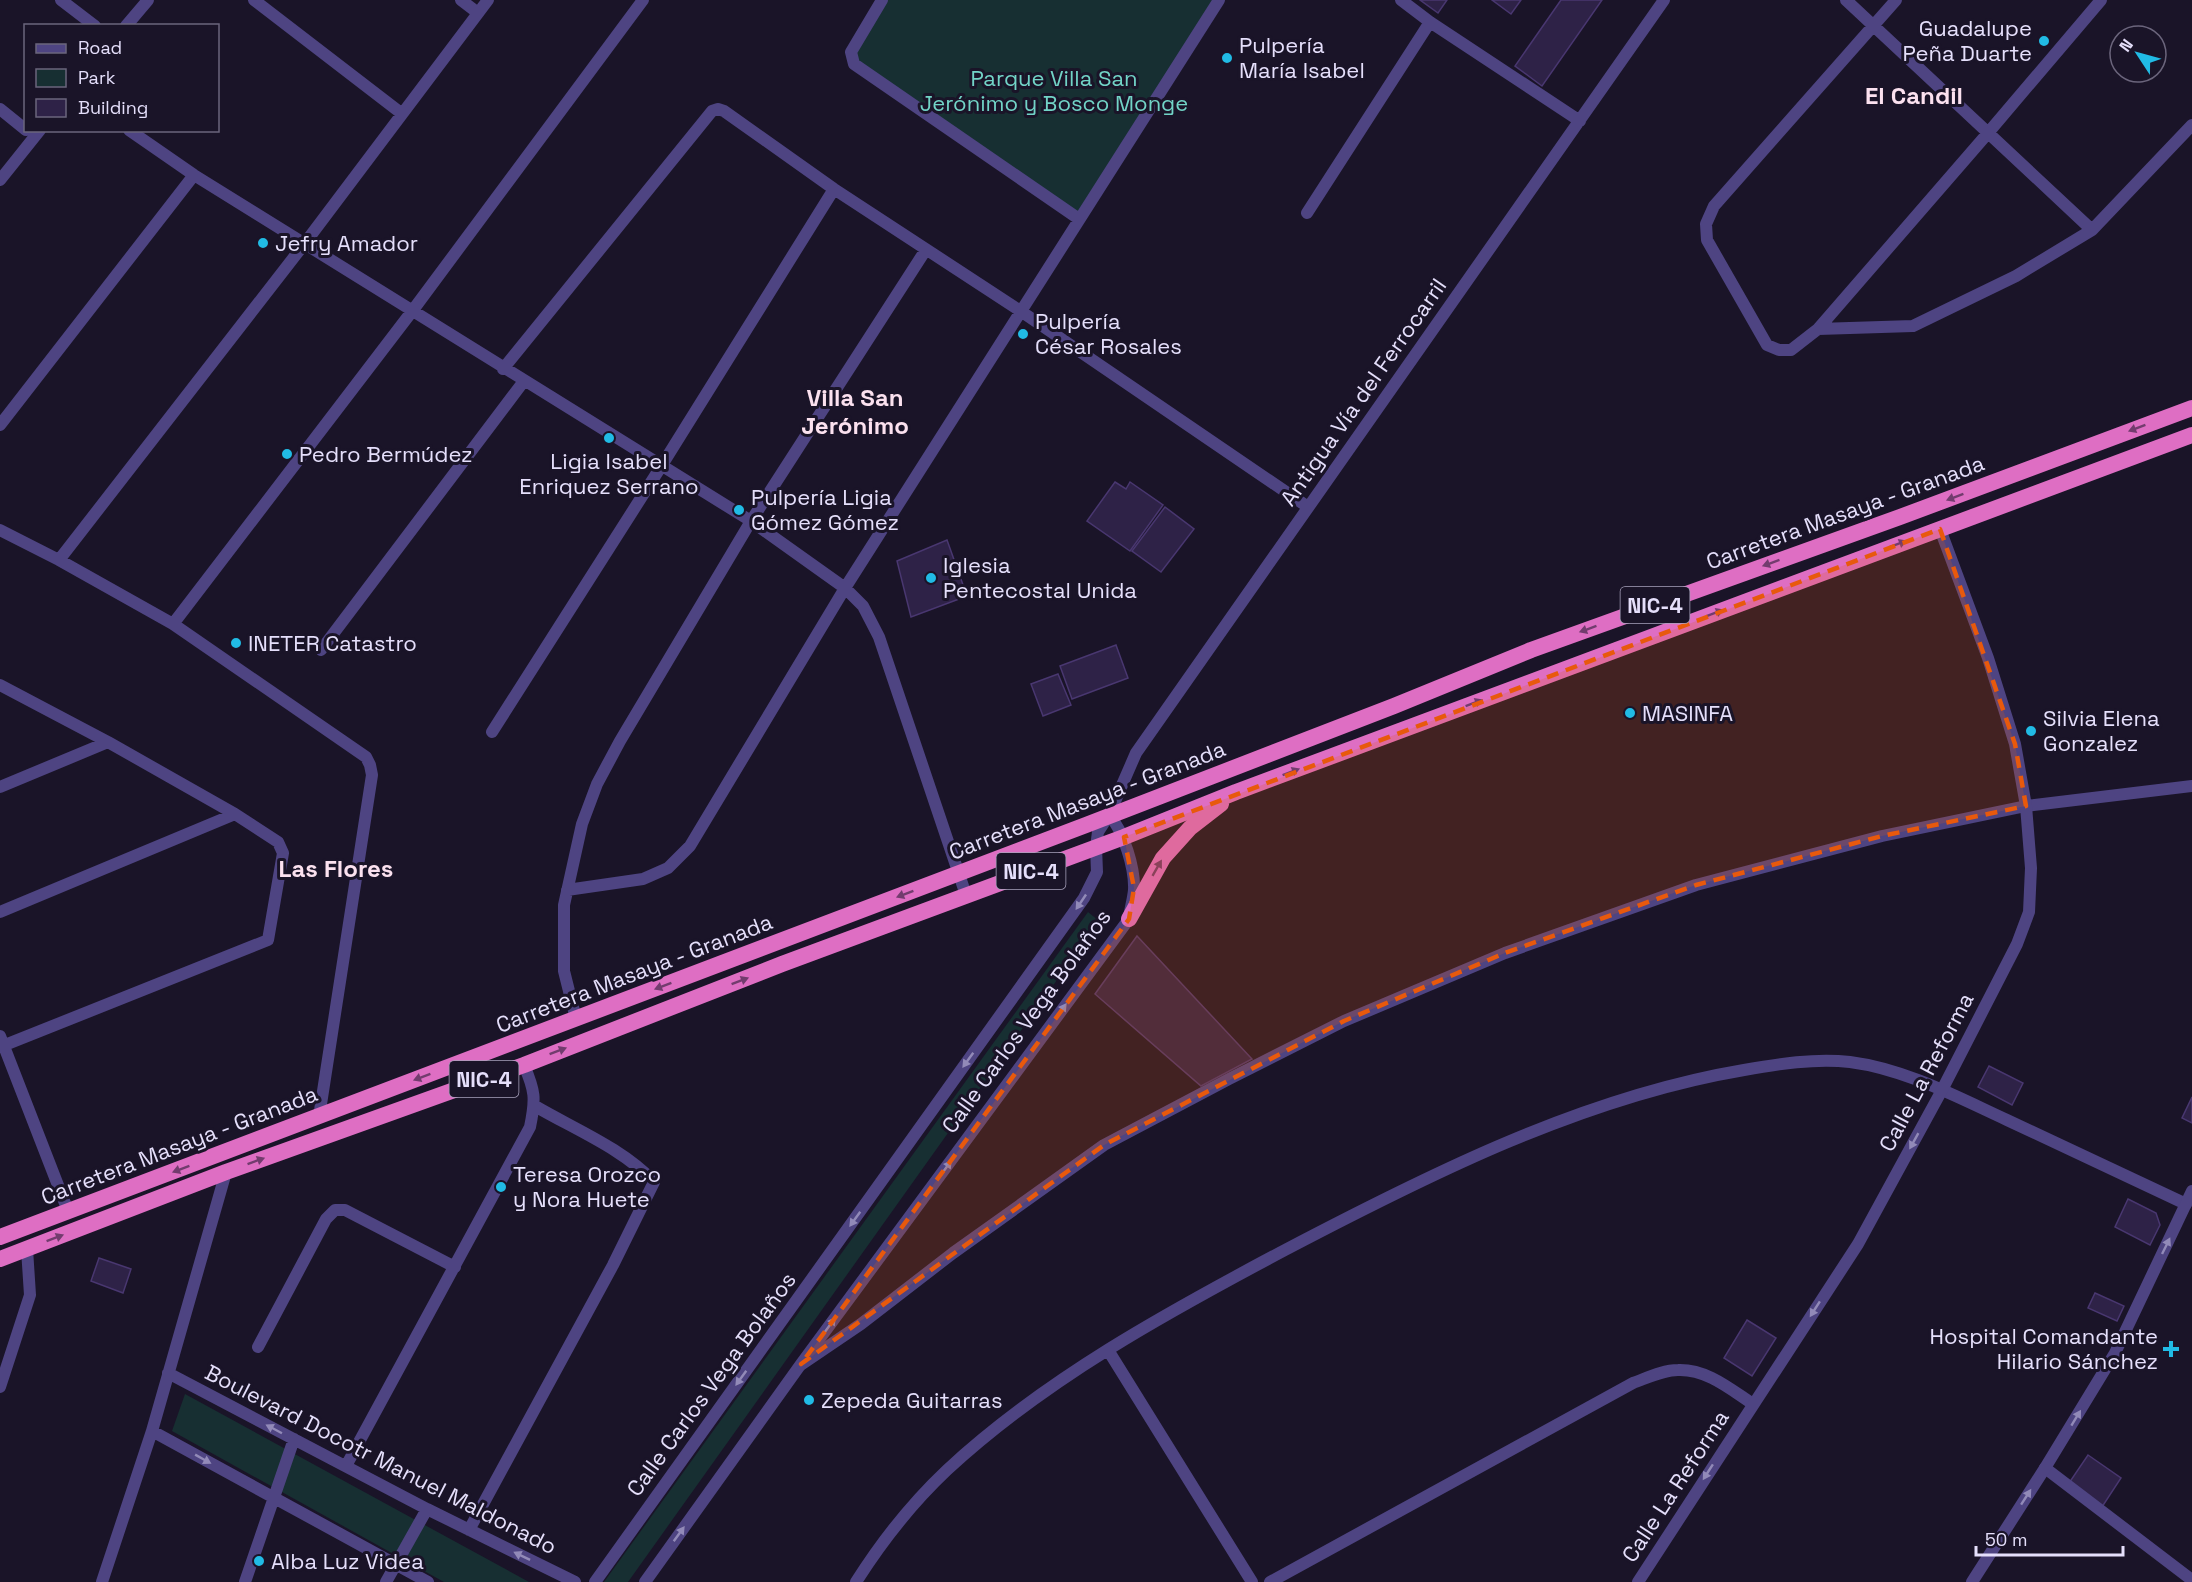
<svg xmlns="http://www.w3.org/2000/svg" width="2192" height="1582" font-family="'Space Grotesk',sans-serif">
<rect width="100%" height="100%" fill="#1a1428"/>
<path fill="#172f32" d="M882,0h337l-140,219 -228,-161z
M1088,912l11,9 -471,661h-24z
M185,1394l344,188h-85l-272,-151z"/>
<path fill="#2e2247" stroke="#493770" stroke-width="1.5" d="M1420,0h27l-9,13z
M1492,0h29l-10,14z
M1561,0h41l-60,86 -27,-20z
M1115,482l11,7 4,-7 33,23 -33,46 -43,-30z
M1165,507l29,22 -33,43 -29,-21z
M947,540l20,56 -56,21 -14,-56z
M1116,645l12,33 -56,21 -12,-33z
M1058,674l13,31 -28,11 -12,-32z
M1137,936l115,123 -51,27 -106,-92z
M1989,1066l34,17 -11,22 -34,-18z
M2192,1097v26l-10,-5z
M2128,1199l28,14 4,12 -10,20 -35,-18z
M99,1258l32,11 -8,24 -32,-12z
M2095,1293l29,13 -7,15 -29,-13z
M1747,1320l29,18 -24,38 -28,-18z
M2088,1455l33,23 -19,29 -33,-24z"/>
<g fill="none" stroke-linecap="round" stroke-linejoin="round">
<path stroke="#4e4482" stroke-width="12" d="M61,0l34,26
M254,0l147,113
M461,0l17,13
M882,0l-31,52 3,12 225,155
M1401,0l29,22 150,99
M1846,0l246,230
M1896,0l-182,206 -8,18 1,16 60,105 12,5h12l27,-21 95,-3 103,-50 76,-46 100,-105
M126,26l22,-26
M0,109l26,21
M129,130l65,45 557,346 94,67 18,18 16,31 87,258
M0,180l40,-50
M1307,213l123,-191
M1818,329l170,-196 113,-133
M503,369l209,-258 6,-2 6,2 110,78 188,123 286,195
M0,425l194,-250
M0,530l59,30 114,64 193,133 4,8 2,10 -53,342
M59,560l246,-317 183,-243
M173,624l240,-314 230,-310
M321,650l203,-269
M0,685l108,57 127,72 43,28 5,11 -15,87 -268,107
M492,732l170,-267 172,-276
M0,787l108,-45
M1109,815l27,-62 528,-753
M567,890l76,-11 25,-11 22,-22 155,-258 374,-588
M0,912l235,-98
M576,1019l-12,-48v-66l18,-81 15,-40 23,-43 131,-220 174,-270
M0,1036l68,175
M258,1347l68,-128 9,-9h10l110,57
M1108,1350l144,232
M802,1364l59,-40 92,-71 151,-108 125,-66 115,-58 161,-68 191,-68 186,-49 144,-30 166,-20
M168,1373l259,136 148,73
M0,1387l30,-92 -3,-46
M152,1431l276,151
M346,1466l184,-339c6,-29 5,-36 -6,-62
M2045,1468l147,112
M469,1530l144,-265 41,-83c-32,-34 -80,-53 -119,-76
M102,1582l50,-151 74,-259
M245,1582l49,-143
M386,1582l41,-73
M856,1582c26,-41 56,-79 91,-112 98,-91 221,-158 338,-220 143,-75 298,-153 459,-180 34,-6 71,-12 106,-8 55,7 107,35 157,58 59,28 119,56 179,84
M1270,1582l363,-199c14,-5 30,-13 45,-13 29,-1 52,19 75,34"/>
<path stroke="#4e4482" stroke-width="12" d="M595,1582l489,-684 13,-26 -1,-25 2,-15 11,-17c15,16 26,54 25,75 -1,10 -4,19 -5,29l-328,445 -156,218
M1638,1582l220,-338 84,-154 75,-146 12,-32 2,-44 -5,-62 -11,-62 -27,-86 -48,-129
M1972,1582l73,-114 70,-115 77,-162"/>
<path stroke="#de6ec3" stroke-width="16" d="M1129,919l34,-61 27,-30 31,-24
M0,1237l1086,-412 308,-119 137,-56 369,-133 292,-109
M0,1259l226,-87 298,-107 258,-101 342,-127 112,-45 956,-357"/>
</g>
<defs><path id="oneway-solid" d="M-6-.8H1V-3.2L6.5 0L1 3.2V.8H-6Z" transform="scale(1.5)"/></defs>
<g fill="#723c6e">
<use href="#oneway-solid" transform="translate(2137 428) rotate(159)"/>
<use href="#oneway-solid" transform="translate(1955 497) rotate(159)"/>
<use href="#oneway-solid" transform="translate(1898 544) rotate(-21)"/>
<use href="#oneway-solid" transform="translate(1771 563) rotate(160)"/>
<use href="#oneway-solid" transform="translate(1715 613) rotate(-21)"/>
<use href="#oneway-solid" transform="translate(1588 629) rotate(160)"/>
<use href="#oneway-solid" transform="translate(1474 703) rotate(-21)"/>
<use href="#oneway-solid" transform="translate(1291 772) rotate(-21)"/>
<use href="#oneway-solid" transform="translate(1157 868) rotate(-60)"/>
<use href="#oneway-solid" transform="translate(905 894) rotate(159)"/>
<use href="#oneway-solid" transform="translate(740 981) rotate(-21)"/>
<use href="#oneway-solid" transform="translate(663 986) rotate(159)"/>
<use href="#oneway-solid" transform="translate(558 1051) rotate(-21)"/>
<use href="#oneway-solid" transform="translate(422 1077) rotate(159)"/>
<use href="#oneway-solid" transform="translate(256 1161) rotate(-20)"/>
<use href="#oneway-solid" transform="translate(181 1169) rotate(159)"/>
<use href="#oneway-solid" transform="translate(55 1238) rotate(-21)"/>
</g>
<g fill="#928ab8">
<use href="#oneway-solid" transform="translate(1081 902) rotate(124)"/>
<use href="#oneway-solid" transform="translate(1061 1011) rotate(-54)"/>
<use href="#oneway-solid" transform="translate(968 1060) rotate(126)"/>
<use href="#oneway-solid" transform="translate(1914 1141) rotate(119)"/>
<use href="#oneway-solid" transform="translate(946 1168) rotate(-54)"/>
<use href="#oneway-solid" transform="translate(855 1219) rotate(126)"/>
<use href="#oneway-solid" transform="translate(2166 1246) rotate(-64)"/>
<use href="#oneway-solid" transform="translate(1815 1309) rotate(123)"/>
<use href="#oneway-solid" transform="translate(830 1325) rotate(-54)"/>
<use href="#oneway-solid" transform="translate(741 1378) rotate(126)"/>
<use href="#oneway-solid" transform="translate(2076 1418) rotate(-59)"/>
<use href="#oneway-solid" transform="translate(274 1429) rotate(-152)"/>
<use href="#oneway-solid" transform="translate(203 1459) rotate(29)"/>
<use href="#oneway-solid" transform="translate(1708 1472) rotate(123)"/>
<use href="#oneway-solid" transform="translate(2026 1497) rotate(-57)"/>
<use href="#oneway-solid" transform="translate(679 1534) rotate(-54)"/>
<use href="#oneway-solid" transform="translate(522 1556) rotate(-154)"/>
</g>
<path fill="#e8590c" fill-opacity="0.2" stroke="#e8590c" stroke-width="4.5" stroke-dasharray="12 8" stroke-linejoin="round" d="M1940,529l75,215 11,62 -144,30 -186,49 -191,68 -161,68 -240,124 -303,219 328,-445 5,-31 -10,-51z"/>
<g fill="#21bbe5" stroke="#1a1428" stroke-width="2">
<circle cx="2044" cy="41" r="6"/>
<circle cx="1227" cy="58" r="6"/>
<circle cx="263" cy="243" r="6"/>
<circle cx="1023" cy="334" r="6"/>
<circle cx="609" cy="438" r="6"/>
<circle cx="287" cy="454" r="6"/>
<circle cx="739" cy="510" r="6"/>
<circle cx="931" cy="578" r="6"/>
<circle cx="236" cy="643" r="6"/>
<circle cx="1630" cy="713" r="6"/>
<circle cx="2031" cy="731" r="6"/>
<circle cx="501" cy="1187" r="6"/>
<path d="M2168 1340h6v6h6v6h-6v6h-6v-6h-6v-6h6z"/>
<circle cx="809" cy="1400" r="6"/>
<circle cx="259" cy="1561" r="6"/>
</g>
<g text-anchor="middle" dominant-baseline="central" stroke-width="6" stroke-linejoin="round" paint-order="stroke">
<g fill="#1a1428" stroke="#a8a2bc" stroke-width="1.5">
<rect x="1620.5" y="587" width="69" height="36" rx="4.5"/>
<rect x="996.5" y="853" width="69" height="36" rx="4.5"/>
<rect x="449.5" y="1061" width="69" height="36" rx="4.5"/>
</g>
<g font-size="21" font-weight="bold" fill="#e5dffb">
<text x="1655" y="605">NIC-4</text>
<text x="1031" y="871">NIC-4</text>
<text x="484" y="1079">NIC-4</text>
</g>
<g font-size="22" fill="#e5dffb" stroke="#1a1428" text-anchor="start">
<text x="2032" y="28" text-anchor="end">Guadalupe<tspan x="2032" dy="25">Peña Duarte</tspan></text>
<text x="1239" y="45">Pulpería<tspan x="1239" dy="25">María Isabel</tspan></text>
<text x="275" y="243">Jefry Amador</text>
<text x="1035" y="321">Pulpería<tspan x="1035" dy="25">César Rosales</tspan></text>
<text x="299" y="454">Pedro Bermúdez</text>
<text x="609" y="461" text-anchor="middle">Ligia Isabel<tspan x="609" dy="25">Enriquez Serrano</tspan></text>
<text x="751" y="497">Pulpería Ligia<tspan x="751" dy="25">Gómez Gómez</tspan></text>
<text x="943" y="565">Iglesia<tspan x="943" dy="25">Pentecostal Unida</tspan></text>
<text x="248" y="643">INETER Catastro</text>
<text x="1642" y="713">MASINFA</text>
<text x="2043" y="718">Silvia Elena<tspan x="2043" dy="25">Gonzalez</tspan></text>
<text x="513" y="1174">Teresa Orozco<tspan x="513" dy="25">y Nora Huete</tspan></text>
<text x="2158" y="1336" text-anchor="end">Hospital Comandante<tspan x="2158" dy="25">Hilario Sánchez</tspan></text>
<text x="821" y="1400">Zepeda Guitarras</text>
<text x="271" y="1561">Alba Luz Videa</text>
</g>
<g font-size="22" fill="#72d4c7" stroke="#1a1428">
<text x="1054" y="78">Parque Villa San<tspan x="1054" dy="25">Jerónimo y Bosco Monge</tspan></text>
</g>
<g font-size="22" fill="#e5dffb" stroke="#1a1428">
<text transform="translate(1363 392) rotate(-55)">Antigua Vía del Ferrocarril</text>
<text transform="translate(1845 512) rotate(-20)">Carretera Masaya - Granada</text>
<text transform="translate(1087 800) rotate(-21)">Carretera Masaya - Granada</text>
<text transform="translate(634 973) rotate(-21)">Carretera Masaya - Granada</text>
<text transform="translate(1026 1021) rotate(-54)">Calle Carlos Vega Bolaños</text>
<text transform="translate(1926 1072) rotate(-62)">Calle La Reforma</text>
<text transform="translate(179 1145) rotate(-21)">Carretera Masaya - Granada</text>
<text transform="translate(711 1384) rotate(-54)">Calle Carlos Vega Bolaños</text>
<text transform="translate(381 1459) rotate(27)">Boulevard Docotr Manuel Maldonado</text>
<text transform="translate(1675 1486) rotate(-57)">Calle La Reforma</text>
</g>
<g font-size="24" font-weight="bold" fill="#fbe1ef" stroke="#1a1428">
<text x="1914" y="95">El Candil</text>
<text x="855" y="397">Villa San<tspan x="855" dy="28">Jerónimo</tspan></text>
<text x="336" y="868">Las Flores</text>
</g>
</g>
<rect x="24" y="24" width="195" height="108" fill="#1a1428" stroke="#6b657c" stroke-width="1.5"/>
<rect x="36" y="44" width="30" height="9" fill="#4e4482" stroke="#6b657c" stroke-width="1.5"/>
<text x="78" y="54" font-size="18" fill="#e5dffb">Road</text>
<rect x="36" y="69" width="30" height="18" fill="#172f32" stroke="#6b657c" stroke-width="1.5"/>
<text x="78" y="84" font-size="18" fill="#e5dffb">Park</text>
<rect x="36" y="99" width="30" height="18" fill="#2e2247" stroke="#6b657c" stroke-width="1.5"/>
<text x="78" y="114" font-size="18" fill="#e5dffb">Building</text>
<g transform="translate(2138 54) rotate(306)"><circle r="28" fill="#1a1428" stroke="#6b657c" stroke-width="1.5"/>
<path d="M0-4.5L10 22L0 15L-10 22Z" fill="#21bbe5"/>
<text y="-9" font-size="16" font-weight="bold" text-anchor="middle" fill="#e5dffb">N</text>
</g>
<path d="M1976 1546v9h147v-9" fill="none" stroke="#e5dffb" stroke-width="3"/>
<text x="1985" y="1546" font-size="18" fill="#e5dffb" stroke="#1a1428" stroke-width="4.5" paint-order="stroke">50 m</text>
</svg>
